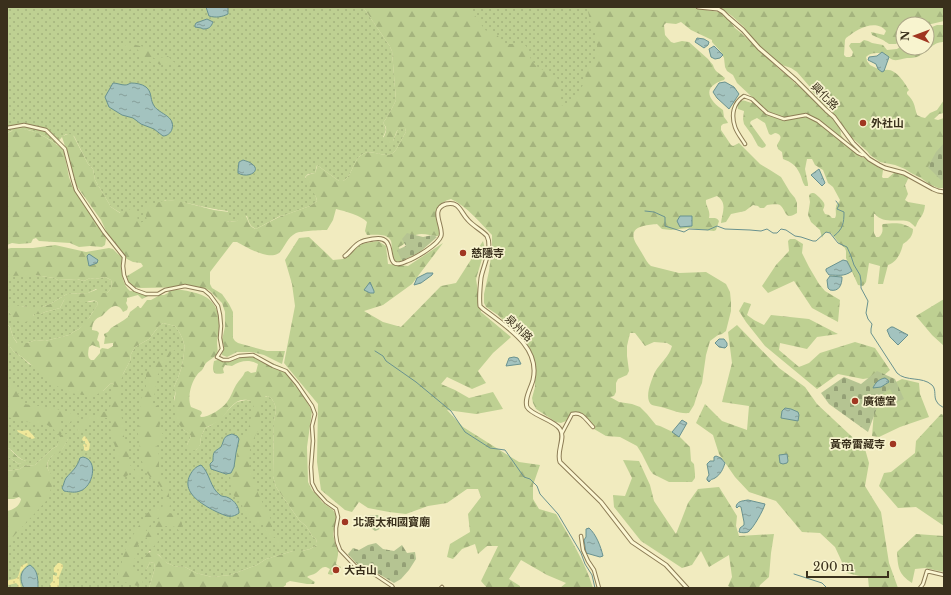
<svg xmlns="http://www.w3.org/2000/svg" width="951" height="595" font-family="'Libre Baskerville','Noto Sans TC',serif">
<defs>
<pattern id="grass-dots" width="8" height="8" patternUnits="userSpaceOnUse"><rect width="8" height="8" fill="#bed092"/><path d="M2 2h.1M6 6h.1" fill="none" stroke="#a4b37d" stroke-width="1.8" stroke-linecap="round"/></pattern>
<pattern id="forest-firs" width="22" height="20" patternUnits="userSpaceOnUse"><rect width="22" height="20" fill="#bed092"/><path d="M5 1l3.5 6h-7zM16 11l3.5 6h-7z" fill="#a4b37d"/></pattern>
<pattern id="sand-dots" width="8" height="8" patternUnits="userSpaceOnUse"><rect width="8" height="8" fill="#f0e89a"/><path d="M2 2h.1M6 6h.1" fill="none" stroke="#cfc784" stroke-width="1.8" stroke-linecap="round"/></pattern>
<pattern id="cemetery-stones" width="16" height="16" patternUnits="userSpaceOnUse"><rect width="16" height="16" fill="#b5c492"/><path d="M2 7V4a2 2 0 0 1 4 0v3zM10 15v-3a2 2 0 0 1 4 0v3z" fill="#94a076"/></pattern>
<pattern id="water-ripples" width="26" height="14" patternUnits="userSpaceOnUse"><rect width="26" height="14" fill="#a3c3bf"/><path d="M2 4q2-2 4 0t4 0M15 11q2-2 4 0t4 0" fill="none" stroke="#869f9a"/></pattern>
</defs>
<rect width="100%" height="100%" fill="#f1ebbf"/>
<path fill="url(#grass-dots)" d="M7,7h356l26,38 3,6 4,49c-3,7 -8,16 -13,23 4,5 3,8 0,14l10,4 5,-12 5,-2 2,1 1,4c-4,6 -7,14 -11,19 -8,10 -22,-3 -32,3 -11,6 -10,22 -20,27h-4l-22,-16 -2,8 -7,1 -3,3 10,17 2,7 -7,5 -25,9 -5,1 -24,13c-6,-3 -7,-6 -9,-13l-10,5 -11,1 2,-11c-20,-2 -40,-9 -61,-11h-2l-18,22 -9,2 -27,-17 -16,-27 -2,-11 -5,-5 -14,-28 -8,-2 -4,3 -6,7c-10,-7 -30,-19 -43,-14 -2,1 -4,2 -6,3z
M459,7h133l11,44 -22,43 -24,24 -71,-75z
M7,273l28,2 19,3 4,2 19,-1 7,2 6,-3 5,1 10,-2 6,3c2,6 0,9 -4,13h-5l-6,-4 -8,4 -21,1 -17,10 -8,3h-14l-7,-1h-11l-3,-2z
M66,298h7l6,3 10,1 6,-1 2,1 1,2 -3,5 -3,4 -6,10 -7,6 -4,2 -6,4 -24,6 -9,-1 -9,3 -9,1 -5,-7 -3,-10 -3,-3v-13l3,2 4,6 19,-3 1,-2h7l4,-2 15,-4 4,-8z
M163,323l12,3c4,5 8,12 9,18 1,3 0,6 0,9 -1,13 -5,23 -10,34l2,4 -2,7 10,32 6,4 1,2 -4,9 9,5 4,-5 1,-8 4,-9 5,-2 10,-7 12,-13 5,-4 9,-2 5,1 17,-5 4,3 3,6 1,5 -2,11 -1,55 3,11 23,33 7,6 4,6 2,4 4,3 1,4v2l-7,4 -8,2h-9l-27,8 -9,6 -27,10 -18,2 -16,-4 -11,-6 -11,-1 -7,-3 -3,-2 -5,-6 -10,-4 -3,19 4,-8 4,1 1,5 -6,20h-142v-53l44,-60c-5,-7 -5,-15 2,-20 3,-2 6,-2 8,-4 3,-4 4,-8 7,-12l-8,-2 -1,5 -2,4 -5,3 -17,16 -11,1 -4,3 -13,2v-15l12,8 7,-3c-8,-2 -12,-10 -19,-14v-104l7,9 8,5 7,7 5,2 69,25 7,-7 2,-1 2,1 9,-10 7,-13 1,-7 4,-7 14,-8 10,-13z"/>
<path fill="url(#forest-firs)" d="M363,7h106l16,23 12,5 8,9h14l7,2c4,13 7,21 20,25 1,4 5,6 9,4l4,6v5l2,10 -1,7 1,2 4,1c12,-4 15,-17 21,-27l-1,-5v-2l7,-6 5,-13v-7l-2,-14 -4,-7 -4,-18h108l5,2 19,3 9,6 7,10 5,4 39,37 9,7 8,8 11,8 33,34 1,9 5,7 14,15 6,1 12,9 4,1 1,2 -1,7 1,1h5l7,-6 14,5 -4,8 3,9 -3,6 3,2 17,3c-1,12 -6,12 -9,21l-1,1c-2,-2 -4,-5 -8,-6 -11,-2 -24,3 -32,-7h-1v19l2,4h3c4,-4 4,-7 3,-12l1,-1c13,-1 19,-2 30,5 0,7 -4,11 -10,15 -2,9 -6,18 -15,21l-5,19h-5l2,-18 -11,-3 -3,19 -3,4 -5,-1 -12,-27v-7l-1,-3 -6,-5 -8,-10c-5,-2 -7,1 -9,5l-2,-8 -9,-8 -3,-7 2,-13 -1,-6 1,-2c1,-1 2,-1 3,-1 3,0 10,8 11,10 1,3 0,4 -1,7l2,4 4,1 3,3h3c2,-4 0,-7 1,-11 0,-3 3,-4 4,-7l-7,-13 -5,-4 -5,-13 -8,-5 -3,-6h-5l-2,10 3,15v2h-3c-3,-4 -3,-8 -5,-12 -4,-9 -9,-12 -17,-15l-1,-7 -4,-3 -1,-4c3,-5 7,-10 -2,-12l-4,2 -2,-1 -4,-11 -8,-5 -6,3 -1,2 16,22 -1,2 -3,1 -4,-2 -6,-11 -8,-11 -1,-5 1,-8 -6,-2 -1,-4c6,-8 8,-3 15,-2l1,-4 -1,-2 -15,-14 -4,-8 -6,-4 -2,-4 -1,-9 -3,-6 -9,-10v-2l-21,-10 -10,-8 -5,2 -10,-1 -2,2 1,10 6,7 3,1 8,-2 7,1 19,17 5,6 1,3 2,3 9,7 -1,2c-3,1 -7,2 -9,4 -13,8 -1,20 8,26l1,7 3,4 1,2 -5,1 -2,2v4l10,15 2,1 6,-3 21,21 10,6 11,7 9,15 5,6 2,5v10c-12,8 -11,-2 -16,-7 -3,-3 -10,-1 -14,-1l-3,3h-4l-2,-2 -5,-1 -8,6 -14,3 -5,8 -5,1c1,-10 7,-20 -4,-27l-11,4c-1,6 5,10 3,18 4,0 8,-1 10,3l-3,9 -2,1 -26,-3 -17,2 -9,-1 -5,-5c-8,1 -27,1 -23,15 1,4 4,7 6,11 4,6 6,12 11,16l28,7 27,-1 20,12 4,8 1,10v9l-5,20 -4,3 -4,1 -8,6 -4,14 -4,28 -4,9 -4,13 -5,8c-10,1 -19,-4 -28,-6 -3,-1 -7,-1 -9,-2 -9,-6 0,-26 3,-33 5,-9 14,-15 17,-26l-5,-3 -13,-1 -9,4 -10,-13h-5l-3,13v10l2,15 -2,4 -9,4 -2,4v9l-2,4 -4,1 9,5 13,2 8,3 7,7 9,11 4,1 17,8 13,13 1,14 3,3 1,10v4l-3,4h-23l-16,-8 -3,-4 -8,-16 -5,-8 -17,-9 -14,-1 -12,-7 -10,-14 -9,-3 -4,2 -5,7 -5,2 -5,-1 -20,-13 -3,-6 -1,-5 3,-11v-13l-8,-30 -7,-12 -9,-4 -13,-13 -12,-8 -2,-4v-9l5,-23 3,-22v-14c-13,-13 -24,-28 -41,-36 -4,1 -9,3 -11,7 -3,6 -1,21 -1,28l-1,2c-9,0 -18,-5 -26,1 -5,3 -6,7 -13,10l3,15h-6l-3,-2c-1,-4 -1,-17 -2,-19 -3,-8 -17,-6 -24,-6l-2,-4 2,-9c-5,-6 -22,-11 -31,-13l-3,11 -6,10c-6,0 -27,1 -31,3 -9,5 -10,12 -16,19 -9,10 -34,-5 -43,-10h-4l-23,30v12l2,4 10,6 7,10 4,8v26l2,3 3,2 29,8h18l-3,13 -18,-9 -12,-3h-15l-10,5 -5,-2v-4l2,-5 -2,-6 3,-13v-15l-3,-9 -13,-13 -11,-3 -59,1c-7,-1 -12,-4 -12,-12l15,-9 1,-1 -2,-3 -8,-1 -6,-3 -15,-15 -11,-24 -25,-35 -12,-42 -2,-6c4,-3 7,-4 11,-2l15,29 5,5 2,11 16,27 9,6 16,-6 2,16 9,-2 -3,-15 23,-6 12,1 35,9 15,2 -2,10 10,-1 5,-6c7,1 5,7 9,11 2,2 3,2 5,3l25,-13 4,-1 25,-9 7,-5c-1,-12 -24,-25 -2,-28l2,-6v-2l22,16h4c10,-5 9,-21 20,-27 10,-6 24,7 32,-3 4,-5 7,-13 11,-19l-1,-4c-10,-2 -9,9 -13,15h-5l-4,-2c0,-4 4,-9 3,-13 0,-2 -2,-3 -3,-5 5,-7 10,-16 13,-23l-4,-49 -3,-6z
M719,7h225v14l-17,4v-1h-24v14l-7,6h-7l-6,-4 -11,-5 -1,-3 13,3 2,-4c-11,-13 -30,-1 -40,7l-1,2 -1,15 2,2h4l2,-1 1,-4 -4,-6 2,-3h9l4,-3 4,1 4,2 11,2 4,5 10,-1 6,-4v3h24v-19l10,-4h7v17c-10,-1 -16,9 -25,14 -4,2 -8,2 -12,2 -14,3 -13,4 -24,-5 -5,0 -13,-1 -17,4l1,4 3,4 12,6c12,-6 22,11 27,19l-2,2v2c8,8 7,11 10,21l4,2 4,1 5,-5 7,-3 7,-10v13l-5,1 -5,5 4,1 6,-2v70h-6l-9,-4 -8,-6 -10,-5 -6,-4 -10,-4 -15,-3 -10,-7 -3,-4 -16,-14 -20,-27 -11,-9 -7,-9 -3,-5 -13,-15 -6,-4 -9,-3 -8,-5 -16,-14 -14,-19 -12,-11z
M126,43c8,1 16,4 25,5l4,7 5,3 8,-2 4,5 9,5 -2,2h-3l-2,-3h-10l-1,-2 -3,2 -4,-3v-3l-4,-2 -1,5 -5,-2 -2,-3h-6l2,-5 -3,-3h-5l-6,2 -2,-1z
M13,129h11l11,3 10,5 17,11 2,4 5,25 3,9 33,50 1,3 -1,6 -3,2 -12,-1 -11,1 -9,-4 -31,-2 -3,-3 -3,1 -2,4 -12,1 -7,-1 -5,2v-112l5,-2z
M309,237l18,17 6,6 10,-1 18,-15 17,-3 8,5 2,18 20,2 35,-23 -31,41 -29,21 -19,6 19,11 18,5 40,-41 15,-3 27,-42 2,8 -9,30 5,33 30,25 -18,16 -15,18 8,12 -14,6 -25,-12 -6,7 14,6 14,8 24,-6 10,17 -27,5 -29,-4 16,17 56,35 21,3 -7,20v14l6,10 17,5c14,24 29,48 37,74h-33l6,-5 -19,-8 -26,-15 -12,19 11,7v2h-33l-6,-7 17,-35h-11l-9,8 -3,-10 -13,5 -9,10 -6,-2 3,-13 20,-12 -2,-18 13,-17 -3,-8h-11l-20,14 -19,3 -22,8 -17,-2 -21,-4 -9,-6 -7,10 -7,-2 -24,-20 -4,-28 1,-58 -34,-41 11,-57 -3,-22 -7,-24 14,-22z
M790,239h5l8,5 -1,9 7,14 10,17 6,7 15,9 -2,22 -26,-14 -18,-27 -26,12 -6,-7 14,-21 13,-14 -1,-10z
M55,245l31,7 23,-4 4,1 5,5 4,3c0,11 -2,25 8,34l18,1 1,1 -1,3 -6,3 -4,-4 -11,3v3l-1,2 2,4 -1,3 -4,2c-1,-2 -2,-4 -4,-5 -6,-4 -13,5 -17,9 -7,2 -10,7 -10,14l5,1 2,2 -2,7 2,2 1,6 -8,-3 -3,2c-1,5 -2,11 2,13h3l6,-7v-3l2,-2 6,1 5,-3v-3h-1l-8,1 1,-7 -1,-2v-1l4,-2 3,-4 13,-8 4,-3 2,-5 8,-6 2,2h1l6,-8h4l9,-5h4l4,-2 1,-2c8,-3 19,0 27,2 18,5 24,17 23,35 0,5 -2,10 -2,15 0,4 2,8 -1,12 -2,3 -7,5 -10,8 -2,2 -2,5 -4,7 -2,2 -3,2 -5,5 -6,8 -10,22 -6,32l10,4 1,2 -2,3 1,1c8,0 21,-8 26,-15 4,-5 6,-12 9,-17 3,-5 7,-8 9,-13l3,-1 3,2 5,-1 2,-8c-10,-5 -17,-3 -26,2l-7,-1 -2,4 1,4c-12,3 -12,-2 -10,-12l7,-2 11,1 16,-4h6l28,11 9,7 21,37 -5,36 1,35 4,8 6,6 4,6 11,8 3,5v6l-3,13 2,9 3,7v5l-2,9 1,1 4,2 -4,6h-3l-2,2 -4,-1v-1l2,-4c-7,-5 -9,0 -14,4 -3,2 -7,2 -9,4l8,5 -1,2h-7l-17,-3 -4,2v2l-4,3h-133l6,-20 -1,-5 -4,-1 -4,8 -1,-1c-2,-8 -1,-17 9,-18l13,12 7,3 11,1 11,6 16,4 18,-2 27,-10 9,-6 27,-8h9l8,-2 7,-4v-2l-1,-4 -4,-3 -2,-4 -4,-6 -7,-6 -23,-33 -3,-11 1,-55 2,-11 -1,-5 -3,-6 -4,-3h-2l-2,2 -5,11 2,16 -7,13 -4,11 -1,15 2,9 7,20 7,15 4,5 3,12v10c2,5 7,3 11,6v2l-4,3c-17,-8 -10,-12 -18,-25l-3,3 -7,-7 -6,-2 -2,-2 -1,-9 -8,-8 -3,-7 -1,-14 4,-5 6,-29 8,-11 3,-13 2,-6 1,-4 -3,-6c-16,-6 -22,10 -31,19 -5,3 -10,6 -15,8l-4,9 -1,8 -1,2 -3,3 -7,1 -2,-2v-4l4,-9c-2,-3 -5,-4 -8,-7 -9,-9 -10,-25 -7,-38l-2,-1v-3c5,-11 9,-21 10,-34 0,-3 1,-6 0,-9 -1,-6 -5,-13 -9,-18l-12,-3 -4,3 -10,13 -14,8 -4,7 -1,7 -7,13 -4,14v8l1,15 3,12v11l5,14 1,10 1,7 6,7 3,-3 2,1v3l-5,5 -2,-1 -4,-5 -3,4 -2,1 -4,-2 -1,-3 1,-9 -4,-6 -1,-8 -4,-11 -2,-11 1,-5 -3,-4c-7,0 -17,2 -23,7 -2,2 -4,5 -7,7l-1,-2 3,-5 -1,-4c5,-4 10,-4 15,-5 3,-1 6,-4 9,-4 3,-1 4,0 6,-2 2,-3 5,-22 5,-26l-2,-1 -2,1 -7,7 -7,4 -5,1 -21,-3 -15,-8 -33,-28 -8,-5 -7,-9v-19l3,3 3,10 4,6h10l9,-3 9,1 24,-6 6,-4 4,-2 10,-11 9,-14c0,-1 -1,-2 -2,-3 -3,-2 -9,2 -13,1 -8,-1 -10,-6 -19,-2l-4,8 -15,4 -4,2h-7l-1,2v5c-5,1 -15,2 -19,-2 -3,-3 -3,-6 -7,-8v-7l3,1 11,1 7,1h14l8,-3 17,-10 21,-1 10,-4 4,1v3h5c4,-4 6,-7 4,-13l-6,-3 -10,2 -5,-1 -6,3 -7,-2 -19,1 -4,-2 -19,-3 -24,1 -4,-3v-24l4,-1h22z
M944,299v47l-12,-11 -16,-19z
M744,302l7,2 -4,11 7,5 10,5 7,-10 38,4 29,15 -21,3 -10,12 -27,-6 -1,7 20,17 10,-4 11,-10 35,-11 20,6 15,22 -7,6 -20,3 -25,-5 -21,15 -52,-43 -19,-24 -7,-11z
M737,325l42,43 26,19 12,17 48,45 4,14 -4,23 16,26 8,51 9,25h-29l-1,-10 -21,-5 -12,-26 -15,-14 -18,-1 -26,-31 -27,-9 -14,-15 -16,-23 -6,-19 -17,-12 9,-19 17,17 25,9 2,-24 -27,-4 10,-39 -4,-31z
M174,343l1,7 -2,1 -16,25 -2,7 1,6 -4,14 1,2 6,1v1l-1,3c1,3 3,5 3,7 0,8 -5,12 2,17v3l-6,5 -1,3 3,10v15l2,5 7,10 2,20 -1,4 -3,4 -13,8 -8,11 -3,8 -5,6v9l-4,6v5l1,4 4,4 5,8 -2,3 -4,1 -19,-6v-11l4,-2v-7l5,-15 19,-31 7,-5 9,-1 2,-8 -1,-9 -5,-8 -8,-6 -6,-8 -3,-12 -3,-24 3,-13 -1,-13 1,-8 2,-6 3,-6v-14l8,-9 5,-6 8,-5z
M902,379l17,4 1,11 9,23 -29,10 -21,10 -7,-1 3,-37 8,-11z
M7,382h4c5,7 9,13 12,22l31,4 11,4 14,3 -1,4 -10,5 -7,-4h-4l4,6 1,7 -1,2 6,-1 1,2v3l-7,13c-3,2 -6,2 -9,4 -7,6 -6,14 1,20v7l-6,17 -35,38 -5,15v-42c6,-1 13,-5 14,-12l-2,-2 -5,2h-7v-28l13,-2 4,-3 11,-1 17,-16 5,-3 3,-10 -4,-3 -3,-5 -8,-4h-10l-28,-7z
M941,414l3,1v111l-28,-19 -18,1 -19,-22 5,-13 7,-1 24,-19 1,-12z
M7,447c7,5 12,14 21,14l-9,3 -12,-8z
M623,460l16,1 11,24 4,16 22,33 12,-31 10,-14 21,-2 18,29 -1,10 3,10 35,-2 -3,19 -2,24 -9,8 -1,3h-27l-4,-2 4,-9 -3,-22 -20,12 -8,-16 -9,14 -10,3 -41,-27 -27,-34 -1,-12 12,1 7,-18z
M172,513c10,2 10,10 11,18l-2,1 -2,-1 -2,-3c-5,-3 -18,-3 -20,4 -1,3 0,7 1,10l-5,5h-3l-1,-1v-7l-2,-2 -3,3c8,-15 11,-20 28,-27z
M916,534l28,2v36l-19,-4 -10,1 -3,14c-14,-9 -14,-16 -15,-31z"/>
<path fill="url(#sand-dots)" d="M17,430l5,1 6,-1c1,1 7,7 7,8l-3,1 -14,-7z
M84,436l2,1 4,7 -1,6 -3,1 -2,-1v-3l-1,-2 1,-1 2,1h1l-2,-2v-2h-2l-1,-2z
M27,563l1,1c-9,10 -10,10 -7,23l-4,1 1,-3 -2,-2 -7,2 -2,-1v-3c3,-2 7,-1 10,-3 2,-2 3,-9 4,-12z
M58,563h2l3,2v2l-4,10v9l-2,2h-6l-1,-4 3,-3v-6h1l2,1 1,-1v-2l-3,-1c-1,-5 1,-5 4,-9z"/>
<path fill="url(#cemetery-stones)" d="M944,143v36l-3,1 -13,-13 8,-15z
M407,233l16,4 10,-2 4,2 -17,15 -18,9 -5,-11 9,-4 -4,-7z
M877,371l18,8 9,20 -7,3 -7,-13 -8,5 -14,38 -39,-28 -8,-11 23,-16 17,7z
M370,515h8l3,5 2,5 -5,5 -3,1 -4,-3h-10l4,-12z
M376,543l7,6 11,2 8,-6 5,8 8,-1 1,7 -7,11 -8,9 -7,4 -22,-13 -11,-3 -6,-5 -7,-8 5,-6 6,2 9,-5z"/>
<path fill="url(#water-ripples)" stroke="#69928f" d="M206,7h22v7c-6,3 -12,4 -19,2z
M207,19l6,3c-2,5 -4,7 -10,7l-2,-1 -6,-1v-2l1,-2z
M697,38l7,1 5,3 -1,3 -4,3 -9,-6z
M714,46l9,9 -3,3 -5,1 -4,-2 -2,-8z
M882,52l7,5 -5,14 -2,1 -4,-3 -2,-5 -8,-4 1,-3 8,-1z
M725,82l9,5 5,7 -10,15 -12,-11 -4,-6 6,-9z
M113,83c4,0 8,2 12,2 3,0 3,-1 6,-2 5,0 11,1 15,4 6,5 4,11 7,17 4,10 23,11 19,25 -1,4 -5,7 -9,7l-9,-7 -13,-5 -8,-6 -11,-3 -13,-8 -4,-10z
M243,160c3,1 7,2 9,4 10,7 -4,15 -14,9v-3l1,-8z
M819,169l6,14 -3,3 -11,-11z
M680,216h12v10l-12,1 -3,-6z
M89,254l9,6 -1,3 -8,3 -2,-10z
M843,260l4,1 5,10c-8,6 -14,4 -23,4l-3,-4v-2z
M427,273h6l-1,2 -11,8 -7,2 3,-7z
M830,276l12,1c0,8 -3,15 -12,13l-2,-2 -1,-8z
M370,282l4,9v2h-4l-6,-3z
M891,327h2l15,8 -10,10 -8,-8 -3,-7z
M719,339h5l3,4v3l-2,2 -6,-1 -4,-4z
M514,357l4,1 3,6 -15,2 3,-8z
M885,378l3,2 1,2 -8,5 -8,1c2,-5 6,-9 12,-10z
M785,408l6,1 7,3 1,3 -1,6 -17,-3 1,-7z
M682,420l5,3 -8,14 -7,-5z
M232,434l5,2 2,3 -3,14 -2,14 -3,6 -5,1 -15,-5 -1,-5 3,-3c0,-10 1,-9 8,-14 4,-8 1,-10 11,-13z
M787,454l1,7 -1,2 -4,1 -3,-1 -1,-8z
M716,456l5,2 4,5c-2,6 -4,11 -10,15 -6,3 -1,-1 -6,4l-2,-2v-2l2,-3 -2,-11 3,-3h4v-4z
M83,457c16,3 10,30 -3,34 -5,2 -10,1 -16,0l-2,-3c2,-3 2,-7 4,-10 6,-7 11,-10 14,-20z
M201,465c9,8 9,23 19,30 2,2 6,1 9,3 6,3 10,9 10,15 -4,3 -8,4 -12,3 -10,-3 -31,-14 -36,-23 -4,-6 -4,-12 -1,-18 3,-5 5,-8 11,-10z
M748,500l17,4c-1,5 -12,25 -17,28 -2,1 -6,1 -9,0l1,-4 4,-3v-3l-3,-15 -2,-1 -2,2 -1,-1c1,-6 6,-6 12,-7z
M589,528c7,6 12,19 14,28l-3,1 -14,-4 -2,-13 2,-3v-8z
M30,565c8,5 8,14 8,23h-14c-5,-9 -4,-18 6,-23z"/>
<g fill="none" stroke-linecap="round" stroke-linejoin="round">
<path stroke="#69928f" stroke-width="1" d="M645,211l9,1 11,5v9l19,6 5,-3 19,1 9,-4 8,3 25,1 11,1 6,-2 6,4h4l4,-4 5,1 9,6 6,1 12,4h3l10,-9 4,1 8,10 9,4 4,9 3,9 6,10 1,6v7l7,13 -2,12 2,6 4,5 -1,5v4l26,40c9,9 25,3 35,12 5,5 1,12 5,17 1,3 5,4 7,6
M834,236c9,-7 10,-13 10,-24l-7,-3 2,-4 -3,-4
M375,351l8,5 3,5 30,21 35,29 14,21 25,16 15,2 19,27 6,2 7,7 3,8 18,20 23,39 4,11 7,11 3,13
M794,574l28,9 5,5"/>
<g stroke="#8c7c56" stroke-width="4.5">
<path id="minor" d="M7,128l17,-3 22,5 19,19 8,31 3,10 28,42 20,25 -1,9 1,9 3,8 8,7 11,4h12l7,-4 20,-4 19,4 6,5 8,11 2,9 1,11 -1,12 2,11 -5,8 6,3h6l10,-4 14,-1 20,11 13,5 11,13 15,22 3,8 -3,12 1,15 -2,26 1,16 4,8 10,11 10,7 2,8 -2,11v7l1,7 3,8 19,20 15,4 18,12 1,2
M745,144c-3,-5 -8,-11 -10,-17 -4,-12 -2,-24 9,-31l8,3 15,14 17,6 22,-4 12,6 40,32 4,2h3
M562,433l10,-19c10,-3 14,6 21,13
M581,536l2,14 5,11 6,9 5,18
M441,588l1,-1
M920,588l3,-4 4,-13 17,4"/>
</g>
<g stroke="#8c7c56" stroke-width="5">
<path id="tertiary" d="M698,7l20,2 5,3 5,5 15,13 16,18 37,32 30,30 8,7 19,26 16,16 10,6 6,3 19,5 29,16 5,2 6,1
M345,256c6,-4 9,-11 16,-14 4,-2 8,-2 12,-3 29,-6 6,36 34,22 8,-3 31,-16 34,-25 3,-9 -12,-27 5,-32 14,-3 14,8 22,16 5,6 15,11 19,16 6,12 -4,30 -6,42 -1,9 -2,19 -1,28l2,2c23,18 59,38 51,72 -2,8 -9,19 -6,27 4,8 27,13 33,22 6,9 -4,22 0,33l41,40 31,40 34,23 21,23"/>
</g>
<use href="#minor" stroke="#fcf7d3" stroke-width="2.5"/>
<use href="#tertiary" stroke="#fcf7d3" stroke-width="3"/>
</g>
<g fill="#a03621" stroke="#f8f4cf" stroke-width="1.5">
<circle cx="863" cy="123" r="4"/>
<circle cx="463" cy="253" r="4"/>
<circle cx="855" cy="401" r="4"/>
<circle cx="893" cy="444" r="4"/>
<circle cx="345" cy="522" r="4"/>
<circle cx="336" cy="570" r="4"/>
</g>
<g text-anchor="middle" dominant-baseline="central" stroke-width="3.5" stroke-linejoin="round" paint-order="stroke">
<g font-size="11" fill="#3a301c" stroke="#f8f4cf">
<text transform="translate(825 96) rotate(45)">興化路</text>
<text transform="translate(519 328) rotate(43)">泉州路</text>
</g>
<g font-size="11" font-weight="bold" fill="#3a301c" stroke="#f8f4cf" text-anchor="start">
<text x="871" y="123">外社山</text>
<text x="471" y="253">慈隱寺</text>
<text x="863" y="401">廣德堂</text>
<text x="885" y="444" text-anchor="end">黃帝雷藏寺</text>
<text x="353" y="522">北源太和國寶廟</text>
<text x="344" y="570">大古山</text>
</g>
</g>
<rect width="951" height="595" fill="none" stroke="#3a301c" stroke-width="16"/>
<g transform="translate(915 36) rotate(271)"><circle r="19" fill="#f8f4cf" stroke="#aca687"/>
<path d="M0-3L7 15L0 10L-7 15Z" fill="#a03621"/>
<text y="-6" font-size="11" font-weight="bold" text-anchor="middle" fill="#3a301c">N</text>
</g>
<path d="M807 571v6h81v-6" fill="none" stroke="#3a301c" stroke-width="2"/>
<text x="813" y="571" font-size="12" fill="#3a301c" stroke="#f8f4cf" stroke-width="3" paint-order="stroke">200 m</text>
</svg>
